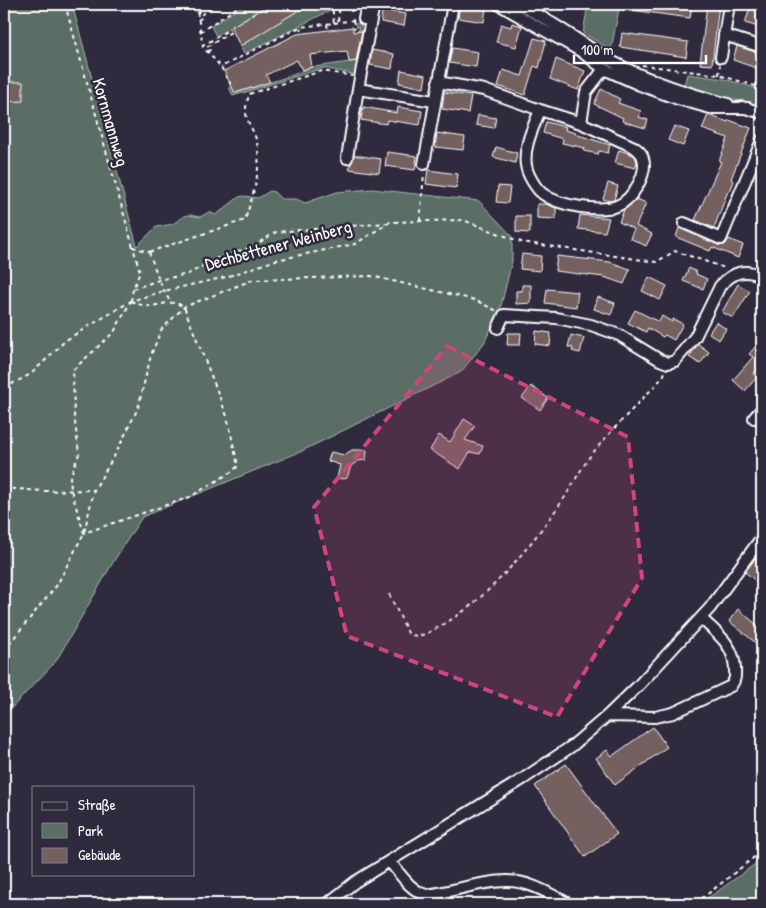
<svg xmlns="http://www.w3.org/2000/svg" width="766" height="908" font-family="'Patrick Hand',sans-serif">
<rect width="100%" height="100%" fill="#2f2a3d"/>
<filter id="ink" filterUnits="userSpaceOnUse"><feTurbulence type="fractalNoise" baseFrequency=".02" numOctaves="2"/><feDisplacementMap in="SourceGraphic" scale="10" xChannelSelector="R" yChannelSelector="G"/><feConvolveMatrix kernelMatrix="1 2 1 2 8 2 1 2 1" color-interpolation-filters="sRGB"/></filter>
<g filter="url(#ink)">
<path fill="#5a6e66" stroke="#acb6b2" d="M4,4h68l65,242 19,-19 17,-3 11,-8 5,-1 11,2 9,-5 7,3 23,-18 5,-1 14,2 12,-7 4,1 7,7h15l9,4 32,-11 35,-3 107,12 33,35v25l-12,49 -16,33 -23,29 -159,79 -160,66 -27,42 -59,102 -52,55z
M245,4h23l-52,32 -5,-10z
M309,4h16l4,7 -85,43 -4,-8z
M588,4h32l-9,46 -28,-17z
M368,22l-10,53 -35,-7 -90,28 -4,-9 3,-1 4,7 57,-18 14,-7 50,-7 6,-29h-5l1,-5h-3l-1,-3z
M687,74l37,5 38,11v16l-79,-18z
M762,859v45h-65l17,-10z"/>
<path fill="#746061" stroke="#fff" d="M270,4h39l-69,42 -9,-19z
M460,4l26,4 -2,14 -26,-4z
M616,4h76l-2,14 -74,-10z
M707,4h12l-7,61 -12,-1z
M750,8l12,4v16l-17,-5z
M382,10l24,4 -2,12 -23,-4z
M512,23l10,3 -6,21 -20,-5 5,-18 10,3z
M353,27v5l9,-1 -6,30 -7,1 -2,-11 -37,4 2,12 -10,3 -5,-10 -31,15 4,7 -35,11 -11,-22 73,-37z
M622,33l66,9 -2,15 -66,-10z
M534,38l12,3 -7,27 -5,-2 -9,29 -27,-9 5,-16 19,6z
M737,46l25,8v16l-29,-10z
M452,48l26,4 -2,15 -27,-4z
M372,50l22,4 -2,15 -22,-4z
M556,59l29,12 -7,19 -28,-11z
M401,70l25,5 -2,13 -25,-5z
M4,82h19v19l-19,1z
M601,89l19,10 -2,4 23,8 -2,6 9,3 -3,8 -23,-7 1,-3 -29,-14z
M444,92l27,4 -3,17 -26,-4z
M363,107l34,6 1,-6 24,4 -2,14 -33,-5 -1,4 -25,-4z
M478,115l18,3 -2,10 -18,-3z
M708,115l20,7 1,-2 22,8 -20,51 3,2 -4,10h-2l-14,37 -19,-8 26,-58 -2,-1 9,-23 -26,-9z
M546,122l20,5 -1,3 11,3 -1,1 35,11 -2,8 -9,-2 -1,3 -14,-3 1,-3 -23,-5 1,-4 -20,-6z
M674,126l15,5 -6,15 -15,-6z
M437,133l28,4 -2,13 -28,-3z
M496,147l21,6 -2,10 -22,-6z
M619,150l12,4 4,2 2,6 -2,6 -20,-5z
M387,152l30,4 -2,14 -30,-4z
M354,155l27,4 -2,14 -30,-4z
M428,170l30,4 -2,14 -30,-4z
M608,183l10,3 -4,14 -4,1 -7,-2z
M498,186l12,1 -2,16 -12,-1z
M637,199l9,4 -10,23 16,8 -6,12 -16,-8 4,-9 -15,-7 5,-12z
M537,204h9l10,4v11l-19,-1z
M580,215l29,3 -4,14 -27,-3z
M516,216h14v17l-14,-1z
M679,228l40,17h6l4,-6 14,6 -5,13 -26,-11 -2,4 -34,-14z
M522,254l19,2 -1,15 -20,-2z
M557,256l53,6 20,7 -6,15 -20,-7 -49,-6z
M689,268l8,4 -1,2 11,5 -4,10 -20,-8z
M649,277l18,9 -7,14 -18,-9z
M738,284l12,7 -17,27 -11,-6z
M522,285h9v18l-15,1v-13h6z
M547,289l31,3 -2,15 -31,-4z
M598,297l17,6 -4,12 -17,-6z
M635,310l24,12 3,-6 10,6 1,-3 10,5 -9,16 -9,-5 -2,2 -15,-9 -2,4 -18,-9z
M716,322l10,7 -7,11 -10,-7z
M536,331l15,2 -1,13 -15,-2z
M508,333h13l-1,12h-13z
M571,335l13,3 -4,15 -8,-2 1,-3 -5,-1z
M698,344l11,8 -9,12 -11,-7z
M757,345l5,5v14l-9,10 4,3 -12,14 -12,-11 20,-23 -4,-3z
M531,386l17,12 -8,12 -18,-12z
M464,419l11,7 -10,14 18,6 -3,8 -10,-2 -10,17 -30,-19 9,-15 11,7z
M352,450h15l-1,10 -8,1 -7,5 -4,12 -3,1 -7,-1 3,-13 -12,-4 3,-9 13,3z
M762,550v23l-6,8 -11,-9z
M738,609l24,20v9l-5,6 -28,-23z
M653,727l14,20 -52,38 -19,-27 11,-8 5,6z
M566,764l51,70 -32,23 -50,-71z"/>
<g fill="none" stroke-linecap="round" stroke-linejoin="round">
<g stroke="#fff" stroke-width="14">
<path id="minor" d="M374,4l-16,85 76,12
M498,4l84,48 22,17 36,16 38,14 32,9h38
M518,4c31,15 59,36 88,54 35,20 84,36 122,46
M364,19l3,-15
M724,35l38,12
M721,57l8,-53
M438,82l46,8 56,20
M742,107l20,6
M581,123l-41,-13c-6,16 -17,37 -14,55 1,9 10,24 17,29 16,12 56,18 74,12 15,-6 31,-32 26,-48 -1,-5 -5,-8 -9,-11l-53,-24 5,-31 18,-23
M347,158l11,-69
M424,164l29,-160
M684,223l37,16 41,-99
M498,328l6,-13 52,3 35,7 28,10 41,25 8,3 7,-2 20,-24 25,-51c13,-14 24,-18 42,-10
M754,418l8,-9
M607,716l48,1 18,-4 58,-27c5,-7 4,-10 4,-18 -2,-25 -17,-33 -34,-50
M390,862c11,13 20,28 36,33 27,-3 54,-14 81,-14 23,0 43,13 62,23
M327,904l28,-22 168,-103 49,-33 35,-30 31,-30 72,-78 52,-71"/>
</g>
<path stroke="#fff" stroke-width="2" stroke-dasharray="4 4" stroke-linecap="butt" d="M65,4l68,243
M196,4l7,43 18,20
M760,5l2,1
M340,9l15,-3 2,-2
M350,11l7,-2
M197,13l13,-9
M198,20l5,-3 -1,-3 15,-10
M353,20l2,9
M338,21l2,-17
M334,23l20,-3
M327,24l1,6
M301,27l1,6
M200,32l42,-28
M202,46l28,-17
M207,52l3,-2 -3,-3 24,-15 -1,-3
M642,65l77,10 43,13
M719,75l1,-10
M231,85l-10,-18 79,-40 34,-4 -2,-19
M420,221l4,-48
M149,252l96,-32c8,-25 17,-51 12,-77 -2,-11 -10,-20 -11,-30 -1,-6 2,-13 3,-19l73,-23 31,5
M149,252l10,28 11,22
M133,289l26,-9 29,-6 30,-16 34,-11 24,-15 111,-9
M131,301c5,2 12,5 17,5 13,0 24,-8 36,1l43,109 11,50 -5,5 -43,26 -106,36 -13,-43 -1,-13 9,-23 -5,-39 -1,-45 41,-38 17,-31 33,-10 62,-14 50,-17 79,-16 35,-22 73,-2 58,22 135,20 19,-11 50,17
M131,301l2,-12 7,-17 -7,-25 16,5
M4,388l27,-14 35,-34 65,-39
M4,488l38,3 52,-1
M389,594l19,39c11,7 21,-1 31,-6 52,-29 90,-80 124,-127 11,-17 20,-36 33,-51 21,-25 45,-48 67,-72l2,-5
M4,650l53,-65 27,-52 10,-43 22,-37 22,-45 13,-53 10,-25 23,-23 68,-27 119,-4 104,24 22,11
M4,709l8,-3
M695,904l67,-53"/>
<use href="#minor" stroke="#2f2a3d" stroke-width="10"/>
</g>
</g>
<path fill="#ce467c" fill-opacity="0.2" stroke="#ce467c" stroke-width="4" stroke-dasharray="10 6" stroke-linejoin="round" d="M447,346l181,91 14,141 -85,139 -210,-81 -33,-129z"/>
<g text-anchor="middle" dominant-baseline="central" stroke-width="5" stroke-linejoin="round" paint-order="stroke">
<g font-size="18" fill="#fff" stroke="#2f2a3d">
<text transform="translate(111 122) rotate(74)">Kornmannweg</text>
<text transform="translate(278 245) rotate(-15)">Dechbettener Weinberg</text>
</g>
</g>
<rect width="766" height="908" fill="none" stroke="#2f2a3d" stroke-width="20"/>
<rect x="10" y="10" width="746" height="888" fill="none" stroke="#fff" stroke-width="2" filter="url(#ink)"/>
<rect x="32" y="786" width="162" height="90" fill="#2f2a3d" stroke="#827f8b"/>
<rect x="42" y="802" width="25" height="8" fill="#2f2a3d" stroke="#827f8b"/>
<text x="78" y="810" font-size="15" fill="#ffffff">Straße</text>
<rect x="42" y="823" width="25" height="15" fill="#5a6e66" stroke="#827f8b"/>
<text x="78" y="836" font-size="15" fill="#ffffff">Park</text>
<rect x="42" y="848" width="25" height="15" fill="#746061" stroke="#827f8b"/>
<text x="78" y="860" font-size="15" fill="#ffffff">Gebäude</text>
<path d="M574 55v8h132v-8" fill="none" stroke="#ffffff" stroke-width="2.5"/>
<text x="581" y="55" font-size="15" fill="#ffffff" stroke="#2f2a3d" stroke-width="4" paint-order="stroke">100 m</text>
</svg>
